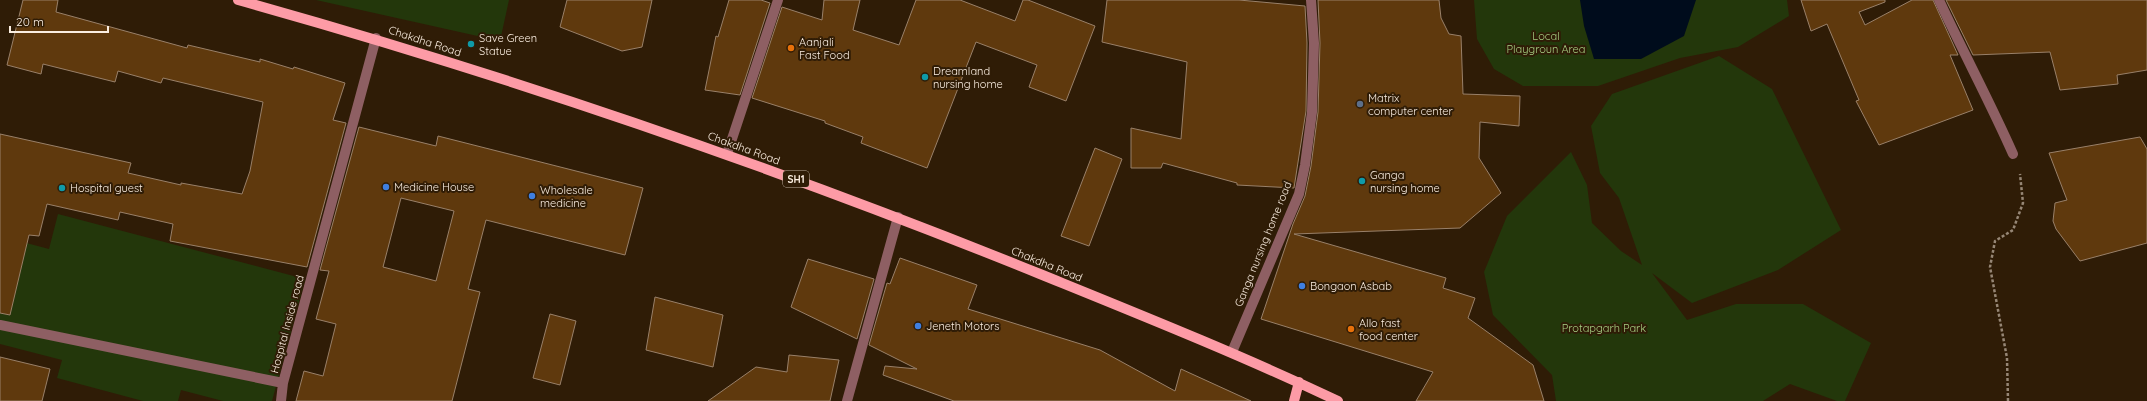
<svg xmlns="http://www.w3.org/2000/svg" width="2147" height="401" font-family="Quicksand,sans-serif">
<rect width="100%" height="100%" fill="#2f1c06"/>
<path fill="#23370b" d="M316,0h193l-9,41z
M1474,0h313l2,16 -51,31 -58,11 -82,28h-75l-29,-17 -17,-30z
M1719,56l53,33 69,141 -63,40 -86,33 -40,-30 35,47 49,-16h67l68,39 -26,58h-8l-47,-17 -27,17h-207l-4,-26 -59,-60 -9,-43 23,-56 64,-64 16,33 5,38 29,28 21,14 -23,-67 -19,-25 -9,-47 21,-32z
M58,214l247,65 -33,122h-49l-42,-11 -3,11h-35l-86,-23 5,-18 -62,-16v-108l49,13z"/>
<path fill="#000c1c" d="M1580,0h116l-12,36 -43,23h-47l-10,-33z"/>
<path fill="#5f390d" stroke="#998069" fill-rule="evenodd" d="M23,0h35l-2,12 131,36 1,-3 72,17v-3l33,10 1,-2 51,16 -12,37 13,3 -39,144 -137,-26 3,-17 -53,-12 -2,8 -71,-16 -8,32 -10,-1 -19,80 -10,-2v-179l131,29 -3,10 53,12v-2l61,11 8,-23 13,-69 -100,-24 -2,5 -43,-12 -3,11 -72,-18 -2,10 -34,-9z
M567,0h85l-10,47 -20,4 -62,-24z
M729,0h32l9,3 -30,92 -35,-5 11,-54 2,1z
M824,0h36l-7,30 46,15 17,-45h44l55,21 8,-21h5l67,26 -29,75 -37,-14 8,-22 -61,-23 -49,126 -66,-25 2,-6 -38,-14v-2l-73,-23 30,-91 40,13z
M1107,0h132l66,6 2,37 -1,68 -12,77 -57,-3v-2l-74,-20 -2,5h-30v-40l50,11 6,-77 -85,-20z
M1318,0h121l2,18 8,16 12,2 2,58 57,2 -1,30 -39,-4 -1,36 22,35 -41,35 -166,6 152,44 -3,10 32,10 -7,20 65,47 11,36h-128l17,-29 -172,-53 32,-95 12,-28 6,-30 7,-54 2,-69z
M1801,0h84v2l-26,10 6,13 47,-25h21l25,55h-8l23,55 -94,35 -23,-44 3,-1 -32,-76 -16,7z
M1946,0h201v70l-30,5 1,9 -58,6 -10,-38 -77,3z
M359,127l77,19 2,-10 205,52 -18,67 -139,-35 -18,69 12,3 -28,109h-156l8,-30 19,5 13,-52 -20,-5 13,-48 -9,-1zM401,198l53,13 -18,70 -53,-14z
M2140,137l7,12v94l-67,18 -24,-32 -3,-8 2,-18 12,-3 -18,-47z
M1095,148l27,11 -33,87 -28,-10z
M900,258l77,27 -9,24 132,41 75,41 6,-22 70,32h-297l-71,-26 2,-9 32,3 -48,-24 18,-62 3,1z
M808,259l66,20 -17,60 -66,-32z
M655,297l68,18 -10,52 -67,-17z
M550,314l26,7 -16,64 -27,-7z
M789,355l50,5 -9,41h-122l48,-34 31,5z
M0,357l50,12 -8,32h-42z"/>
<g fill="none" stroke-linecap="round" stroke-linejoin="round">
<path stroke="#968675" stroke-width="2.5" stroke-dasharray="3 2" stroke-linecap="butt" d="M2008,401l-1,-43 -17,-91 5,-26 18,-11 10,-27 -3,-29"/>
<path stroke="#8e5f63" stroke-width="10" d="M1939,0c24,52 51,102 74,154
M727,154l51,-154
M0,325l283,58 93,-345
M1232,352l67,-158 6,-29 7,-53 2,-69 -3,-43
M281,401l2,-18
M847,401l51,-184"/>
<path stroke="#fd9ba6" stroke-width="10" d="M238,0c273,76 540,168 802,274 101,41 201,81 298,127
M1294,401l5,-19"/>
</g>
<g fill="#0f9aa8" stroke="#2f1c06" stroke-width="1.5">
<circle cx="471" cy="44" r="4"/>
<circle cx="925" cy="77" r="4"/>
<circle cx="1362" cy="181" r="4"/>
<circle cx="62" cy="188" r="4"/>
</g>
<g fill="#e8710a" stroke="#2f1c06" stroke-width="1.5">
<circle cx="791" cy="48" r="4"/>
<circle cx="1351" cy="329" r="4"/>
</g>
<circle fill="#5c6f8a" stroke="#2f1c06" stroke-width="1.5" cx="1360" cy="104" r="4"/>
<g fill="#3f7fe0" stroke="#2f1c06" stroke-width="1.5">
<circle cx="386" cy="187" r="4"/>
<circle cx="532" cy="196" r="4"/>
<circle cx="1302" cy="286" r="4"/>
<circle cx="918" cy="326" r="4"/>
</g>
<g text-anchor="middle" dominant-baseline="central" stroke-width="4" stroke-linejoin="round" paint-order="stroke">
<rect fill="#2f1c06" stroke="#beaf9f" stroke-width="1" x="783" y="171" width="26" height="16" rx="3"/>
<g font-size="10" font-weight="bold" fill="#fbeee1">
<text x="796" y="179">SH1</text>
</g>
<g font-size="11" fill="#a6ce83" stroke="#2f1c06">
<text x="1546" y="36">Local<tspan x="1546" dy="13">Playgroun Area</tspan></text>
<text x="1604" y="328">Protapgarh Park</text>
</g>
<g font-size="11" fill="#fbeee1" stroke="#2f1c06" text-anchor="start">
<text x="479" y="38">Save Green<tspan x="479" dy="13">Statue</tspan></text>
<text x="799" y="42">Aanjali<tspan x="799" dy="13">Fast Food</tspan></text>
<text x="933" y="71">Dreamland<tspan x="933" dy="13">nursing home</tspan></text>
<text x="1368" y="98">Matrix<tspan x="1368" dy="13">computer center</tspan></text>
<text x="1370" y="175">Ganga<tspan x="1370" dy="13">nursing home</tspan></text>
<text x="394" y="187">Medicine House</text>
<text x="70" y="188">Hospital guest</text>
<text x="540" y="190">Wholesale<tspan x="540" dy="13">medicine</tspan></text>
<text x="1310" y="286">Bongaon Asbab</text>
<text x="1359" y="323">Allo fast<tspan x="1359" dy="13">food center</tspan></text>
<text x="926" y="326">Jeneth Motors</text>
</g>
<g font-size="11" fill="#fbeee1" stroke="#2f1c06">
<text transform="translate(425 41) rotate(18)">Chakdha Road</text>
<text transform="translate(744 148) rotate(20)">Chakdha Road</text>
<text transform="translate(1263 244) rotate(-68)">Ganga nursing home road</text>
<text transform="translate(1047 264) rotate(22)">Chakdha Road</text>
<text transform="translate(287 324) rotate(-75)">Hospital Inside road</text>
</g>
</g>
<path d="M10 26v6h98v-6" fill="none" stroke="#fbeee1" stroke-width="2"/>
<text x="16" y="26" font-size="12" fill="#fbeee1" stroke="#2f1c06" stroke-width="3" paint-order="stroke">20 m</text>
</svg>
